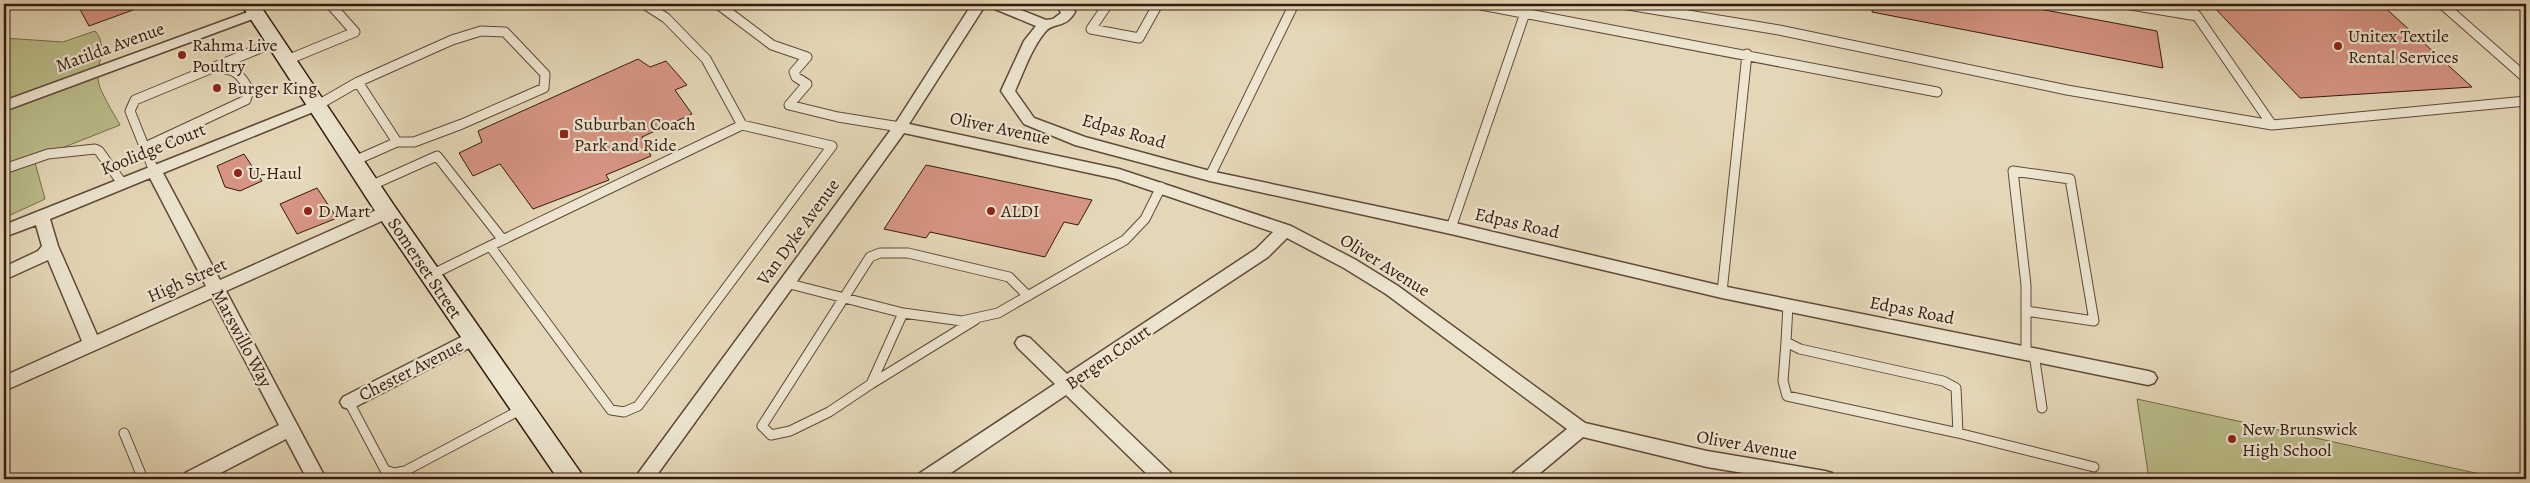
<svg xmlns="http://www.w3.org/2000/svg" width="2530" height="483" font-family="Alegreya,serif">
<rect width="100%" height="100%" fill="#e4d7b7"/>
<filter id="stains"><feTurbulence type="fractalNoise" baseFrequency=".004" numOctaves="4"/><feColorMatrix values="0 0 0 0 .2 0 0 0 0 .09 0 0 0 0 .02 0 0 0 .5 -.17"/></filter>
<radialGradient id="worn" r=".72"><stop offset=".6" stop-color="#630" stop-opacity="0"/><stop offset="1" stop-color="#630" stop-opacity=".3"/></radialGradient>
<path fill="#babd8a" stroke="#776c4c" d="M95,31c13,14 2,31 3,48 0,10 16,35 22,46l-86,34 11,40 -41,19v-180l59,4z
M2137,399l366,80h-354z"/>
<path fill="#d69583" stroke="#341a0e" d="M77,4h66l1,2 -55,20z
M1873,4h140l144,27 6,37 -291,-56z
M2211,4h170l91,83 -172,11z
M638,59l12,8 16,-6 21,24 -12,5 17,24 -50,23 9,19 -45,19 3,5 -76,29 -33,-45 -27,12 -14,-23 23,-11 -4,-11z
M244,154l18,27 -22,10 -15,-4 -8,-21z
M926,165l166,35 -14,25 -14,-3 -19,35 -115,-25 -4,6 -42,-9z
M317,188l20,30 -40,16 -17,-30z"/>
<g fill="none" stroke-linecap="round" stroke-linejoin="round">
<g stroke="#604938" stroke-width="11">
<path id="lane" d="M644,4l22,14 40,41 36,66
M1108,4l-17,25 48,9 19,-34
M1476,4l461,88
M1622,4l157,26 288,60 205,35 254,-24
M2125,4l72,12
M2185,4l12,12 75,109
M2442,4l84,74
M719,5l53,40 35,12 -13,15 2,5 11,7 -18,21 49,12 62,10
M287,60l68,-28 -25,-28
M358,82l39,60
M318,105l40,-23 94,-42 29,-9 24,1 40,42 -1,14 -82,36 -48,18h-17l-43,19
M742,125l90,21 -194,260 -14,6 -13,-2 -121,-164z
M145,147l101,-47 3,-10c-8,-15 -13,-21 -31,-22
M4,169l44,-15 47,-5 4,2 23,32
M154,171l-24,-60 5,-11 140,-58
M2013,171l57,8 24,142 -68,-10v-26z
M1210,176l84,-172
M370,186l67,-30 66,84
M1451,228l74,-215
M431,275l59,-29
M786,283l117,30 59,8 36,-8 127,-73 20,-21 16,-32
M1722,292l25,-238
M1788,305l-2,37 14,7 143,32 13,7 2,45 136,34
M2026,311v41
M903,313l-32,71 -42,28 -39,19 -19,4 -9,-9 108,-169 10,-4h28l101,24 19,19
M1786,342l-3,39 4,15 171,37
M2034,354l8,54
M871,384l104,-64
M349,402l36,68 9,3 11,-2 117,-62
M124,433l19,46"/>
</g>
<g stroke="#604938" stroke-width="3">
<path id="street" d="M711,4h17l-7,4 -8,-1z
M972,4h14l-77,120 210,45 172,57 65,34 42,26 187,137 122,28 118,20 7,2 2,6h-54l-73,-12 -124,-30 -50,42h-22l2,-6 54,-44 -181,-135 -42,-26 -57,-30 -19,19 -177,117 -12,11 92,88 2,6h-21l-86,-84 -124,84h-24l2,-6 135,-89 -37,-36 -3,-5 3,-5 6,-2 6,2 37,36 189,-125 17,-17 -156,-53 -213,-46 -250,346h-20l261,-355z
M988,4h18l40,16 7,-1 8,-6 -4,-9h14l4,8c-10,17 -21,10 -29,19 -14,16 -22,40 -31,60l19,27 51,19 125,34 241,51 271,64 426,85 6,2 3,5 -3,5 -6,2 -426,-87 -271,-64 -241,-53 -135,-36 -51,-21 -23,-33 23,-50 12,-15 -46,-19z
M256,9l5,1 2,3 -2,3 -257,95v-10z
M318,100l7,5 -2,3 -160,65 57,107 161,-72h12l2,4 -2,4 -167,75 100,188h-19l-21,-40 -77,40h-26l2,-6 94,-48 -67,-127 -208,93v-15l78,-35 -34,-81 -44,20v-13l34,-16 4,-5 -6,-21 -32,12v-12zM150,178l56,108 -109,49 -39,-89 -8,-27z
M473,331l6,2 3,5 -3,5 -124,64 -6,2 -6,-2 -3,-5 3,-5z"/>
</g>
<g stroke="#341a0e" stroke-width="3">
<path id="secondary" d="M241,4h18l136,203 190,272h-27l-179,-262z"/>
</g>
<use href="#lane" stroke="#ede5d0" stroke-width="9"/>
<use href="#street" fill="#ede5d0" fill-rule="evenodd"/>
<use href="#secondary" fill="#ede5d0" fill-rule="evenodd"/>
</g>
<g fill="#8f2418" stroke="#ede5d0" stroke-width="2">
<circle cx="2338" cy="46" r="5"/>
<circle cx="182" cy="55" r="5"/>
<circle cx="217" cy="88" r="5"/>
<rect x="559" y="129" width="10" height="10" rx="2.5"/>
<circle cx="238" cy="173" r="5"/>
<circle cx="308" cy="211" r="5"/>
<circle cx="991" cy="211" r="5"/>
<circle cx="2232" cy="439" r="5"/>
</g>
<g text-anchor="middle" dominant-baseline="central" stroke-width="4.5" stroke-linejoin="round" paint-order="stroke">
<g font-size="18" fill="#341a0e" stroke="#ede5d0" text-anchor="start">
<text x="2348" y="36">Unitex Textile<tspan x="2348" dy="21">Rental Services</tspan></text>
<text x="192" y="45">Rahma Live<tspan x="192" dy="21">Poultry</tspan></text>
<text x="227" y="88">Burger King</text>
<text x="574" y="124">Suburban Coach<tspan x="574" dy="21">Park and Ride</tspan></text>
<text x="248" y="173">U-Haul</text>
<text x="318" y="211">D Mart</text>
<text x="1001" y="211">ALDI</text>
<text x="2242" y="429">New Brunswick<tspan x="2242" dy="21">High School</tspan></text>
</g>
<g font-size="18" fill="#341a0e" stroke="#ede5d0">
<text transform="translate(110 47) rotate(-20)">Matilda Avenue</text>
<text transform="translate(1000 128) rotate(12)">Oliver Avenue</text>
<text transform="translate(1124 131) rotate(16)">Edpas Road</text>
<text transform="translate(153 149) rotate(-22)">Koolidge Court</text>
<text transform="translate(1517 223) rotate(13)">Edpas Road</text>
<text transform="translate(798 232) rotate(-54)">Van Dyke Avenue</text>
<text transform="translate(1385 265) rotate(32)">Oliver Avenue</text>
<text transform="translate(425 268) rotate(56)">Somerset Street</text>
<text transform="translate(187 280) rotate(-24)">High Street</text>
<text transform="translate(1912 310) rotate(11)">Edpas Road</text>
<text transform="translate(242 338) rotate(62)">Marswillo Way</text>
<text transform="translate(1108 357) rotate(-35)">Bergen Court</text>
<text transform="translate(411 370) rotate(-27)">Chester Avenue</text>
<text transform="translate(1747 445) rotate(10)">Oliver Avenue</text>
</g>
</g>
<rect width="2530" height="483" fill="none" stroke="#e4d7b7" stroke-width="20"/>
<rect x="5" y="5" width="2520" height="473" fill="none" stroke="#341a0e" stroke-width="2.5"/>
<rect x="10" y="10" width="2510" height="463" fill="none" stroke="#341a0e"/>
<rect width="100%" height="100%" filter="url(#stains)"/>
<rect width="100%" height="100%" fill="url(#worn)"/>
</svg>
